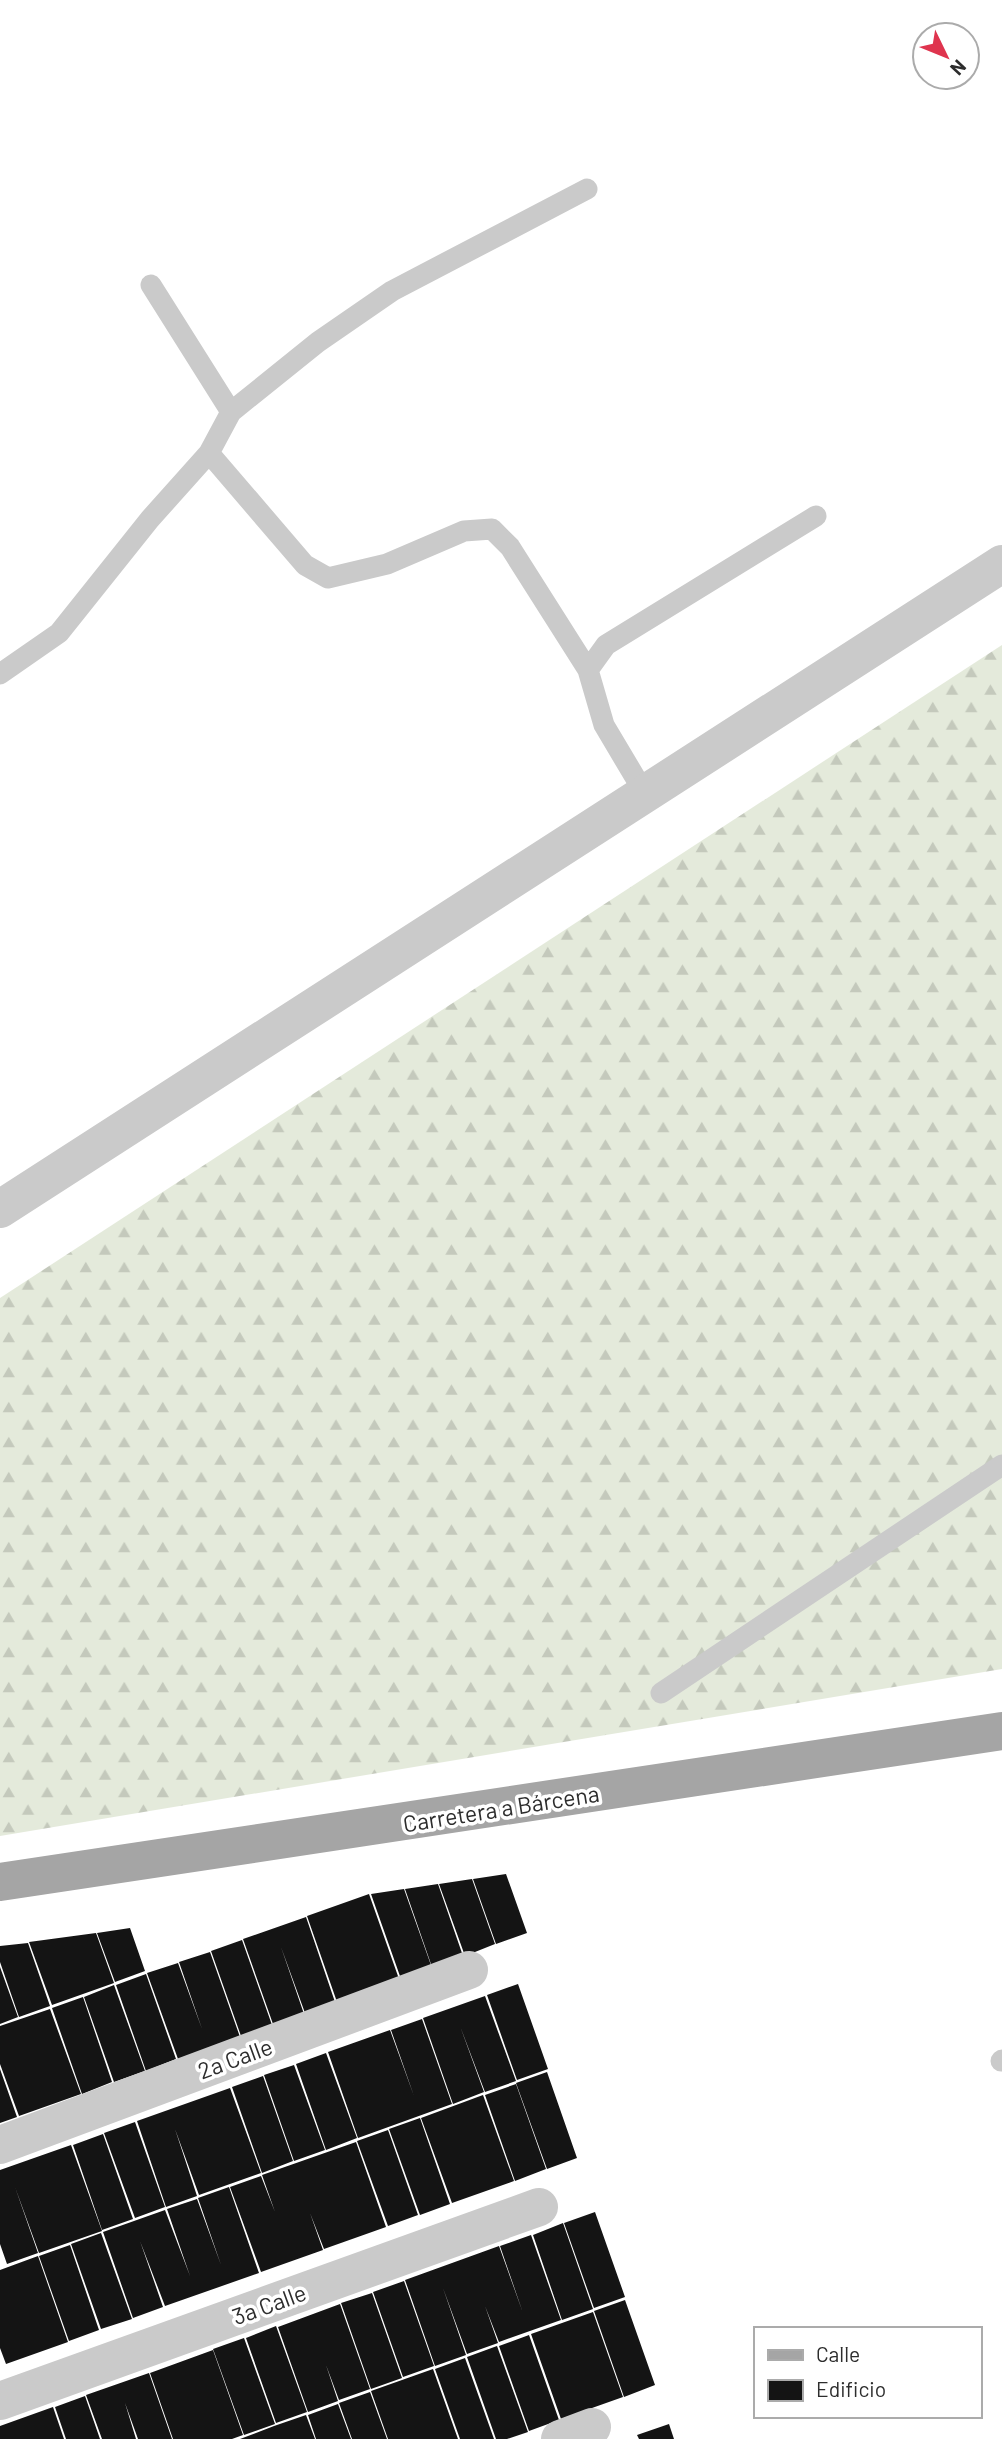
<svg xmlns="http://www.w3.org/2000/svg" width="1002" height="2439" font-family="Barlow,sans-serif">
<defs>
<pattern id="forest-firs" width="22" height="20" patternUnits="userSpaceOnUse" patternTransform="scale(1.75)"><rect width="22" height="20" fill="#e4eadb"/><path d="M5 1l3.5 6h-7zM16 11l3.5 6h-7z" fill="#c4c9bc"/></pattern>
</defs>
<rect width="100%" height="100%" fill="#fff"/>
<path fill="url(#forest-firs)" d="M1002,645v1024l-1002,167v-538z"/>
<path fill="#141414" d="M506,1874l21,59 -31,11 -23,-65z
M472,1879l23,65 -30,12 -26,-72z
M438,1884l25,72 -31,11 -27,-78z
M404,1889l28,79 -31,11 -30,-85z
M369,1894l30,85 -62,23 -30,-86z
M306,1917l29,85 -30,11 -24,-66 23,67 -31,10 -30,-85z
M130,1928l15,43 -30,11 -18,-49z
M96,1933l18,50 -62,22 -23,-63z
M242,1940l30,85 -31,11 -30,-85z
M28,1943l22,63 -31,11 -19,-55v-16z
M210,1952l30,85 -62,22 -31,-86 31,-10 24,66 -23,-67z
M0,1967l18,50 -18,7z
M146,1974l30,85 -30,12 -30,-86z
M518,1984l30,85 -31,11 -30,-85z
M114,1985l31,86 -31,11 -30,-85z
M485,1996l31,85 -31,11 -25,-66 24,66 -31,12 -30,-86z
M83,1997l29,85 -30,12 -30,-86z
M50,2009l31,85 -62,22 -19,-52v-38z
M422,2019l30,85 -94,34 -30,-86 62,-22 24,66 -23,-66z
M326,2053l31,85 -31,12 -30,-86z
M294,2065l31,85 -31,11 -30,-86z
M0,2069l17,48 -17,6z
M547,2072l30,86 -30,11 -31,-86z
M263,2076l30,85 -31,12 -30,-86z
M516,2084l30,85 -31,12 -30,-86z
M230,2088l31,85 -62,22 -24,-66 22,67 -31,11 -29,-86z
M483,2095l31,86 -62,22 -31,-85z
M420,2118l30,86 -30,11 -31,-86z
M135,2122l30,85 -30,11 -31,-85z
M388,2130l30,85 -30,11 -31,-85z
M103,2134l30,85 -31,11 -29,-85z
M356,2142l30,85 -62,22 -14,-36 13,37 -62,22 -31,-85 31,-11 14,36 -13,-37z
M71,2145l31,86 -63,22 -24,-66 23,66 -31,11 -7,-20v-74z
M229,2187l30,86 -94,33 -25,-65 23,66 -30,11 -30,-86 62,-22 25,66 -23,-67 30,-10 24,66 -23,-67z
M595,2212l30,85 -31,11 -30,-85z
M563,2223l30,86 -31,11 -29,-85z
M101,2233l31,86 -31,10 -30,-85z
M531,2235l30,85 -62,22 -14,-36 13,37 -31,11 -24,-66 23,67 -31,11 -30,-86 94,-34 24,67 -23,-67z
M70,2245l29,85 -30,11 -30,-85z
M38,2256l30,86 -62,22 -6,-16v-78z
M404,2281l30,85 -31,11 -30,-85z
M372,2293l30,85 -31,11 -30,-86z
M625,2300l30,85 -31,12 -30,-86z
M340,2304l30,85 -31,11 -13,-35 12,36 -30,11 -30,-85z
M593,2312l30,85 -62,22 -30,-85z
M276,2326l31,86 -31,11 -30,-85z
M529,2335l30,85 -30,11 -30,-85z
M244,2338l31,86 -31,11 -31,-86z
M497,2346l31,86 -21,7h-11l-29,-82z
M213,2350l30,85 -11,4h-59l-23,-66z
M465,2358l29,81h-34l-25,-70z
M433,2369l25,70h-70l-17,-48z
M149,2373l23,66h-34l-13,-36 11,36h-34l-16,-44z
M370,2392l17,47h-35l-13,-36z
M85,2396l15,43h-34l-11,-32z
M338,2404l13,35h-35l-8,-24z
M53,2407l11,32h-64v-13z
M306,2415l9,24h-75l34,-13z
M669,2424l5,15h-35l-2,-4z"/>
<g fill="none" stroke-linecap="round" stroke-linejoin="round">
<path stroke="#cacaca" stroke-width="21" d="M151,285l80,127
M209,453l96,112 23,13 59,-14 77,-33 28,-2 18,18 78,123
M0,674l59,-41 91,-114 59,-66 22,-41 87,-70 74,-51 195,-102
M645,794l-41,-69 -16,-55 18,-25 210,-129
M661,1693l341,-228
M1001,2061l1,-1"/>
<path stroke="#cacaca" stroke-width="38" d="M0,1209l1002,-645
M0,2145l469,-175
M0,2401l539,-194
M560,2439l32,-12"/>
<path stroke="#a5a5a5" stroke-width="38" d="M0,1882l1002,-151"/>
</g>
<g text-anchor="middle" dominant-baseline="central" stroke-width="7" stroke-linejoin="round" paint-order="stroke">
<g font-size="23" fill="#2d2d2d" stroke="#fff">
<text transform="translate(501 1808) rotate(-9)">Carretera a Bárcena</text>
<text transform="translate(235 2058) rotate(-20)">2a Calle</text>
<text transform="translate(269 2304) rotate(-20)">3a Calle</text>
</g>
</g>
<rect x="754" y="2327" width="228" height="91" fill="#ffffff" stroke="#ababab" stroke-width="2"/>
<rect x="768" y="2350" width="35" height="10" fill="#a5a5a5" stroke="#ababab" stroke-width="2"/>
<text x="816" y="2362" font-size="21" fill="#2d2d2d">Calle</text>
<rect x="768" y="2380" width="35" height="21" fill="#141414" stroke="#ababab" stroke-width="2"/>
<text x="816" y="2397" font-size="21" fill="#2d2d2d">Edificio</text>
<g transform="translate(946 56) rotate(133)"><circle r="33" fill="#ffffff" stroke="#ababab" stroke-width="2"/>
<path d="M0-5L12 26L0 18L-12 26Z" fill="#df344e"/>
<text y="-10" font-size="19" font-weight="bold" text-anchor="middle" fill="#2d2d2d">N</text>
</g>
</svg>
